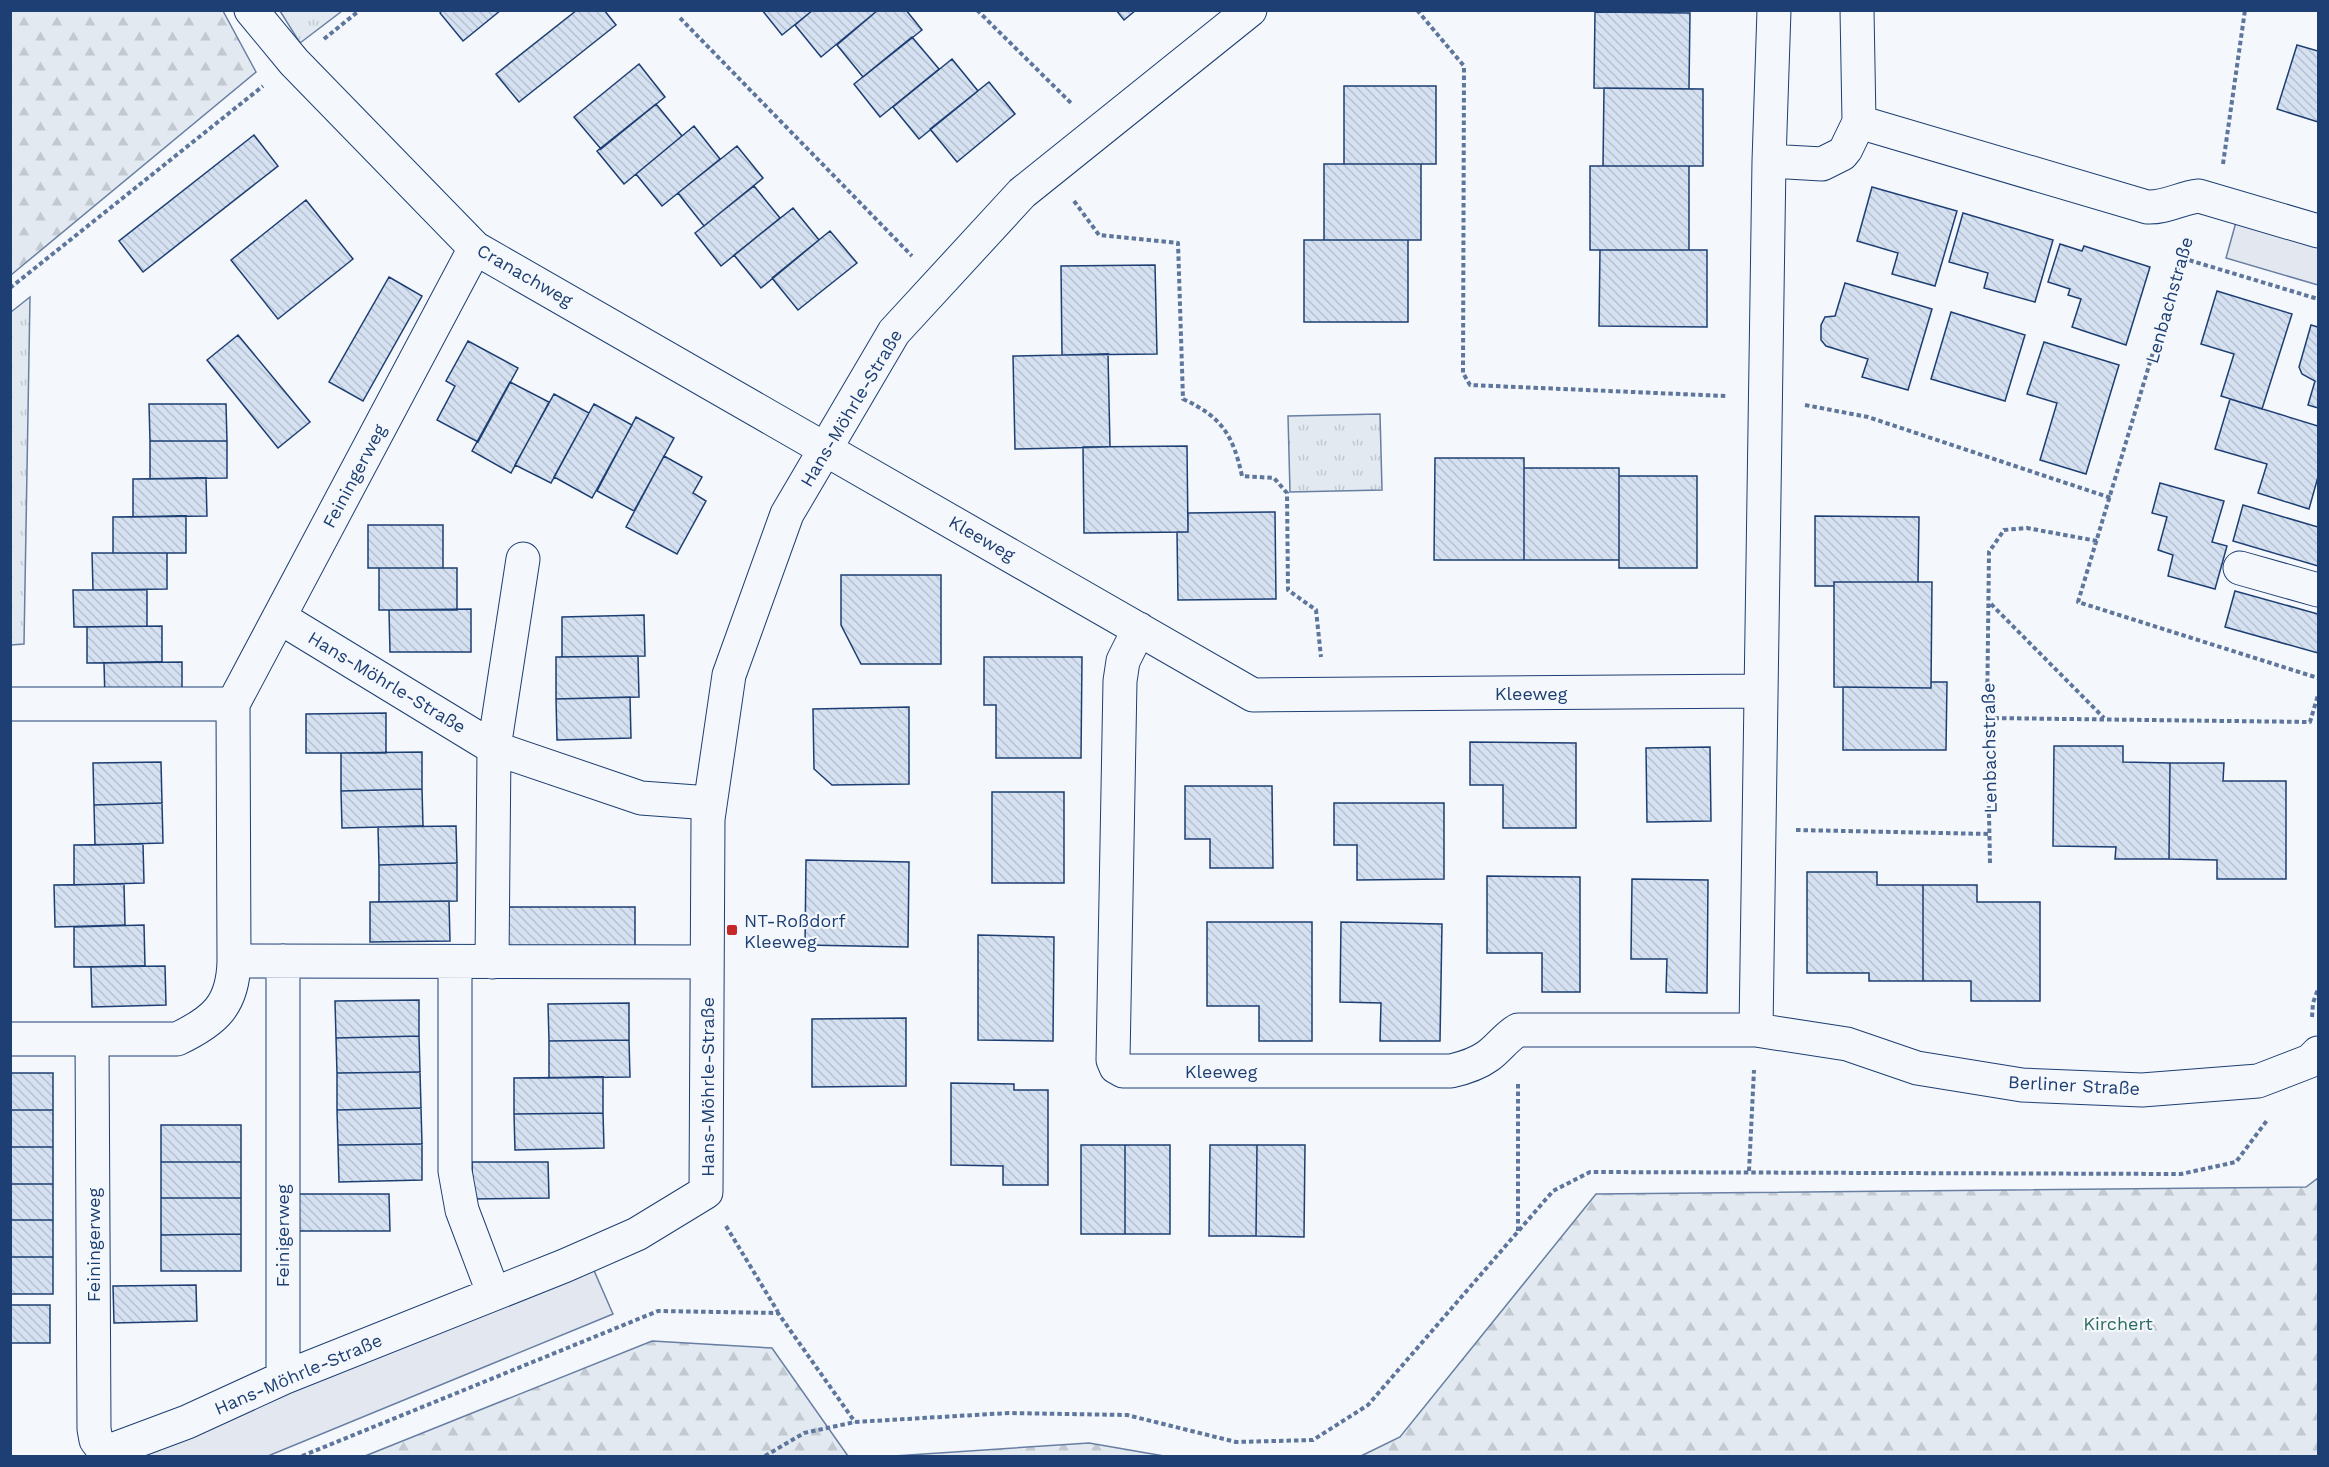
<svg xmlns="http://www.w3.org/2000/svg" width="2329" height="1467" font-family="'Work Sans',sans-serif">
<defs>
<pattern id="grass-tufts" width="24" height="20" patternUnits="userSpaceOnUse" patternTransform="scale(1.5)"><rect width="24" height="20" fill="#e3e9f0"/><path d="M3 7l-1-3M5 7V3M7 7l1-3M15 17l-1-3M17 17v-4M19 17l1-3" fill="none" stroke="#c2c9d1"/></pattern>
<pattern id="forest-firs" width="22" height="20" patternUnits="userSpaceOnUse" patternTransform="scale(1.5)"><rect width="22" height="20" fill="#e3e9f0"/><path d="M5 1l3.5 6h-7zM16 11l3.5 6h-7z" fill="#c2c9d1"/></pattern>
<pattern id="building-back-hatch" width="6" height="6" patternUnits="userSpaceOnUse" patternTransform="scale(1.5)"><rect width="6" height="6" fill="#d5e0f0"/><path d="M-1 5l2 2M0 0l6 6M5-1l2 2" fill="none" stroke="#b6c1d1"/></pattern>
</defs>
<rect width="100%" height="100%" fill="#f4f7fb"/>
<path fill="url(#grass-tufts)" stroke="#687fa3" stroke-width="1.5" d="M280,11h62l-42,32z
M30,297l-6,347 -13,1v-333z
M1380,414l2,76 -92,2 -2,-76z"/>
<path fill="url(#forest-firs)" stroke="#687fa3" stroke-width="1.5" d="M11,10l212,1 33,61 -245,203z
M2318,1178v278h-957l39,-19 196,-243 710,-7z
M652,1341l120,7 76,108h-483z
M1089,1443l75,13h-270z"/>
<path fill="#e3e8f0" stroke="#687fa3" stroke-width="1.5" d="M2238,215l80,24v46l-92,-27z
M592,1266l21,48 -345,142h-132z"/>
<path fill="url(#building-back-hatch)" stroke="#1d3f73" stroke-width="1.5" d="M442,10h59l-38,31 -23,-28z
M577,10h27l12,15 -97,77 -23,-28z
M762,10h51l-31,25z
M813,10h65l-57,47 -26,-32z
M878,10h28l16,20 -59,47 -26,-32z
M1116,10h20l-12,10z
M1595,12l95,1 -1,76 -95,-1z
M912,37l27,32 -59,48 -26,-33z
M2297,45l21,6v71l-41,-13z
M952,59l26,32 -59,48 -26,-32z
M639,64l26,33 -64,52 -27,-32z
M989,82l26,32 -58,48 -27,-33z
M1344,86h92v78h-92z
M1604,88l99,1v77h-100z
M656,104l26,32 -58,48 -27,-33z
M694,126l26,33 -58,47 -26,-32z
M254,135l24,31 -135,106 -24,-31z
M737,146l26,32 -59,48 -26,-33z
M1324,164h97v76h-97z
M1590,166h99v84h-99z
M754,186l26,32 -59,48 -26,-33z
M1872,187l85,24 -22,75 -43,-12 6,-21 -41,-12z
M306,200l47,59 -75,60 -47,-59z
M793,208l26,32 -58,48 -27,-33z
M1963,213l90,27 -18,62 -51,-14 4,-15 -39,-11z
M830,231l27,32 -59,47 -26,-32z
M1304,240h104v82h-104z
M2060,244l22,7 2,-5 66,21 -24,78 -54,-18 9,-28 -13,-4 2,-6 -22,-7z
M1600,250h107v77l-108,-1z
M1155,265l2,89 -95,1 -1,-89z
M389,277l33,19 -59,105 -34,-19z
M1845,283l87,26 -24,81 -46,-13 6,-18 -42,-13 -5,-6v-15l4,-8 10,-1z
M2217,291l75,23 -30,95 -41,-13 13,-42 -33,-10z
M1951,312l74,23 -20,66 -74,-22z
M2311,325l7,2v81l-10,-3 7,-24 -13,-7 -3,-7z
M238,335l72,87 -32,26 -71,-88z
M468,341l50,27 -40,74 -41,-22 18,-34 -9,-5z
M2044,342l75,23 -33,109 -46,-14 17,-57 -30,-9z
M1108,354l2,93 -95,2 -2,-93z
M510,382l39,20 -38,71 -39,-22z
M554,394l35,19 -38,70 -36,-18z
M2230,399l88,27v51l-9,32 -51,-16 9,-29 -52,-15z
M149,404h77l1,37h-77z
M594,404l38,21 -40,73 -38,-21z
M636,417l38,21 -40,73 -37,-20z
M150,441h77v37l-77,1z
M1187,446l1,86 -104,1 -1,-86z
M664,456l38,21 -9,16 13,8 -29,53 -51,-27z
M1435,458h89v102h-90z
M1524,468h95v92h-95z
M1619,476h78v92h-78z
M206,478l1,38 -74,1v-38z
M2160,483l64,18 -12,41 15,4 -12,43 -47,-13 5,-21 -15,-5 9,-33 -15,-4z
M2243,505l75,22v39l-85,-25z
M1275,512l1,87 -98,1 -1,-68h11v-19z
M186,516v37h-73v-36z
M1815,516l104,1 -1,65h-84v4h-19z
M368,525h75v43h-75z
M92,553h75v36l-74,1z
M379,568h78v42h-78z
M841,575h100v89h-80l-20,-39z
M1834,582h98l-1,106 -97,-1z
M73,590h74v36l-73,1z
M2235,591l83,23v39l-93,-26z
M471,609v43h-81l-1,-42z
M644,615l1,41 -83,1v-40z
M162,626v36l-75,1v-36z
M638,656l1,41 -83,2v-42z
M984,657h98l-1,101h-85v-53h-12z
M182,662v37l-77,1 -1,-37z
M1931,682h16l-1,68h-103v-63l88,1z
M630,697l1,41 -74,2 -1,-41z
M909,707v77l-77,1 -18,-16 -1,-60z
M386,713v40h-80v-39z
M1470,742l106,1v85h-73v-43h-33z
M2054,746h69v16l47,1 -1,96h-54l1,-12 -63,-1z
M1710,747l1,74 -64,1 -1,-74z
M422,752v37l-81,2v-38z
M161,762l1,41 -68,2 -1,-42z
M2170,763h54l-1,18h63v98h-69v-19l-48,-1z
M1185,786h87l1,82h-63v-29h-25z
M422,789l1,37 -81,2 -1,-37z
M992,792h72v91h-72z
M162,803l1,40 -68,2 -1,-40z
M1334,803h110v76l-87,1v-35h-23z
M456,826l1,37 -78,2 -1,-38z
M143,844l1,39 -70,2v-40z
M806,860l103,2 -1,85 -103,-2z
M457,863v38l-78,1v-37z
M1807,872h70v13h46v96h-54v-8h-62z
M1487,876l93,1v115h-38v-39h-55z
M1632,879l76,1 -1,113 -41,-1 1,-33h-36z
M124,884l1,41 -70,2 -1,-42z
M1923,885h54v17h63v99h-69v-20h-48z
M449,901l1,40 -80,1v-40z
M503,907h132v39h-132z
M1207,922h105v119h-53v-35h-52z
M1341,922l101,2 -2,117h-60l1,-38 -41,-1z
M144,925l1,41 -71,1v-40z
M978,935l76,2 -1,104 -75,-1z
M165,966l1,39 -74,2 -1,-40z
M419,1000v36l-83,2 -1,-37z
M629,1003v37l-80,1 -1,-37z
M906,1018v68l-94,1v-68z
M419,1036l1,36 -83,1 -1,-35z
M629,1040l1,37 -81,1v-37z
M420,1072l1,36 -84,2v-37z
M10,1073h43v37h-43z
M603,1077v36l-89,1v-36z
M951,1083l63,1v6h34v95h-45v-19l-52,-1z
M421,1108l1,36 -84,1 -1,-35z
M10,1110h43v37h-43z
M603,1113l1,35 -89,2 -1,-36z
M161,1125h80v37h-80z
M422,1144v36l-83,2 -1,-37z
M1081,1145h44v89h-44z
M1125,1145h45v89h-45z
M1210,1145h47l-1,91h-47z
M1257,1145h48l-1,92 -48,-1z
M10,1147h43v37h-43z
M161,1162h80v36h-80z
M472,1162h76l1,36 -76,1z
M10,1184h43v36h-43z
M294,1194h95l1,37h-96z
M161,1198h80v36l-80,1z
M10,1220h43v37h-43z
M241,1234v37h-80v-36z
M10,1257h43v37h-43z
M196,1285l1,36 -83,2 -1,-37z
M10,1305h40v38h-40z"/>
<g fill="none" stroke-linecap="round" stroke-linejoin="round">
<g stroke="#1d3f73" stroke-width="35">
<path id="minor" d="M251,10l43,52 181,186 778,447 507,-4
M1774,10l-5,151 53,3 20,-10 4,-5 13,-27 -2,-112
M1859,122l288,85c19,1 33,-9 52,-11l119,35
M2240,568l78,22
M279,617l215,131 147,50 69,5
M1139,629l-16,32 -3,20 -7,379 3,7 7,4h328c13,-3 26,-7 37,-15 11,-8 18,-19 30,-26h238l91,14 70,24 105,17 120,5 116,-9 52,-20 8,-8
M10,704h223
M234,961l473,1
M455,962v209l7,39 31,82
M492,962l2,-214 29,-189
M1756,1030l13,-869
M10,1039h167c38,-18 56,-34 57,-78l-1,-257 242,-456
M92,1040l2,389 2,11 6,8 10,2 75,-28 96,-44 281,-112 73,-32 69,-42 2,-373 21,-144 58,-161 107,-182 128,-139 228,-183
M283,1378v-417"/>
</g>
<path stroke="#5e769c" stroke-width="4" stroke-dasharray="4.5 3" stroke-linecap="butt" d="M977,10l94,93
M1417,10l47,56 -1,307 7,12 256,11
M680,18l232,238
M324,39l36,-29
M2223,164l22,-154
M1074,201l25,34 79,8 5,156c39,18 50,36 59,77l32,2 13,15 1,97 28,20 5,47
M2187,239l-109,363 240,76
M2182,258l136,41
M10,288l253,-202
M1805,405l63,12 243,81
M1991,604l113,114
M1987,718l323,4 8,-27
M1796,830l195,4
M1990,863l-3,-145 2,-166 15,-22 23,-2 70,13
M2312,1017l1,-14 5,-14
M1749,1171l5,-101
M726,1226l52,86
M1518,1231v-148
M302,1456l356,-145 120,2 77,109
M765,1456l39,-23 51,-11 154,-9 118,2 109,27 77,-2 55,-35 185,-214 37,-19 591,2 55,-12 32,-43"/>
<use href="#minor" stroke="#f4f7fb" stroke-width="33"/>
</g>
<rect fill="#c62828" stroke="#f4f7fb" stroke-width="2" x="726" y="924" width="12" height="12" rx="3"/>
<g text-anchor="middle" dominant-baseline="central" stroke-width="4.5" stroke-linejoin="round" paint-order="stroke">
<g font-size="18" fill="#1d3f73" stroke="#f4f7fb">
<text transform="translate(525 275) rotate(30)">Cranachweg</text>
<text transform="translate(2169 300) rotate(-74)">Lenbachstraße</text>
<text transform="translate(851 408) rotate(-59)">Hans-Möhrle-Straße</text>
<text transform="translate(354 476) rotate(-62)">Feiningerweg</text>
<text transform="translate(982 538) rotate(30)">Kleeweg</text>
<text transform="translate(387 682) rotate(31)">Hans-Möhrle-Straße</text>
<text x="1531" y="693">Kleeweg</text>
<text transform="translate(1989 748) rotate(-91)">Lenbachstraße</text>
<text x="1221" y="1071">Kleeweg</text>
<text transform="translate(2074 1085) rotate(3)">Berliner Straße</text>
<text transform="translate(707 1087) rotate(-90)">Hans-Möhrle-Straße</text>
<text transform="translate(282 1236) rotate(-90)">Feinigerweg</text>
<text transform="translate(93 1245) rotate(-90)">Feiningerweg</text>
<text transform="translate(298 1374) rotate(-23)">Hans-Möhrle-Straße</text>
</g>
<g font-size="18" fill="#1d3f73" stroke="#f4f7fb" text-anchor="start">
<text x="744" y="920">NT-Roßdorf<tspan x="744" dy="21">Kleeweg</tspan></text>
</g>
<g font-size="18" fill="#2c6c60" stroke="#f4f7fb">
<text x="2118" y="1323">Kirchert</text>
</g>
</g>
<rect width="2329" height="1467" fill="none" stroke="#1d3f73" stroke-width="24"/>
</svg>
